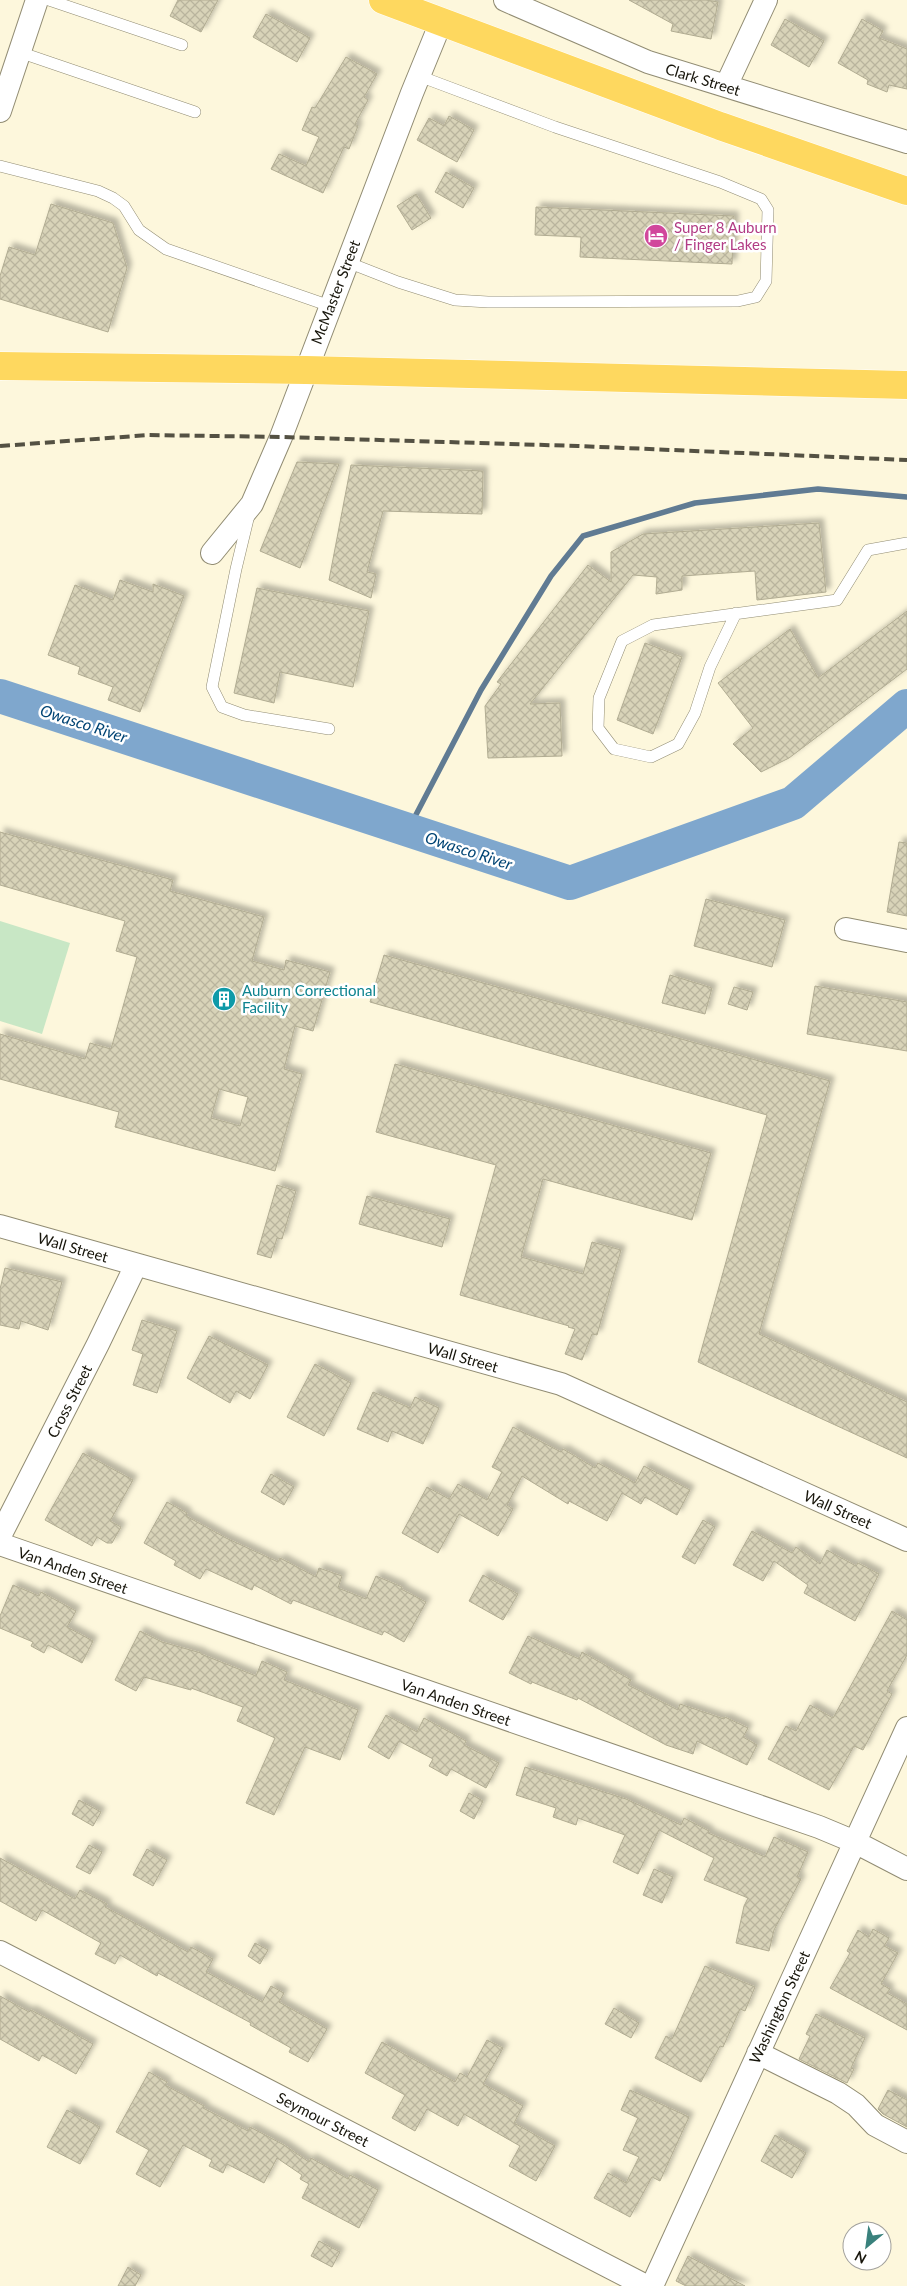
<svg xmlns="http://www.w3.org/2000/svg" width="907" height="2286" font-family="Lato,sans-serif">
<defs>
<pattern id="building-cross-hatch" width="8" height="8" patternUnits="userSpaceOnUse" patternTransform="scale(1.25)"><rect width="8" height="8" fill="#d8d3b8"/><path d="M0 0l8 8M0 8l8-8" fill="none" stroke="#b9b49d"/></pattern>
<filter id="shadow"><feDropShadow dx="4.5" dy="-4.5" stdDeviation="2.5" flood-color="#0004"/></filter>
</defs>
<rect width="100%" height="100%" fill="#fdf7dc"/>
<path fill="#c8e7c5" d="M0,921l70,22 -28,91 -42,-13z"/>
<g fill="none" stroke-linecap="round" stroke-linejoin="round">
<path stroke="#607b93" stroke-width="5.5" d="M408,830l73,-140 70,-114 32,-40 112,-33 123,-14 89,8"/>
<path stroke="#7fa7cd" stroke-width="34" d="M0,696l570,187 223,-80 114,-97"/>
</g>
<path fill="url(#building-cross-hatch)" stroke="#b1ac92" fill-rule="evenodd" filter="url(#shadow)" d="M178,0h40l-17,32 -31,-16z
M629,0h77l12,2 -7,37 -40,-8 2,-7z
M266,14l44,24 -13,24 -44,-25z
M785,19l39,22 -15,26 -38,-22z
M862,19l21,12 -4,7 28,11v40l-18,-4 -2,7 -20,-8 1,-4 -30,-17z
M346,57l31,17 -13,23 4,3 -13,24 3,2 -9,23 -5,-2 -21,46 -52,-24 8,-15 27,12 13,-29 -17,-7 10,-23 3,1z
M449,116l25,14 -17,32 -40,-22 12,-22 15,8z
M446,172l28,16 -11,20 -28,-16z
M416,194l15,24 -19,12 -15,-24z
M51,204l62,19 14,45 -19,64 -108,-33v-23l9,-29 26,8z
M536,207l198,9 -2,48 -152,-7 1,-20 -46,-2z
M297,462l42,2 -39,104 -40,-17z
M351,465l132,6 -1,43 -99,-3 -16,61 9,2 -5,24 -42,-18z
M819,523l7,69 -69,8 -2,-29 -73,5v14l-26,4 1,-17 -24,-2 -103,129 30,-1 2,53 -74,2 -3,-52 16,-22 -4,-2 91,-117 23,17v-30l32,-18z
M120,580l33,12v-8l31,12 -44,116 -32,-12 5,-13 -35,-13 2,-7 -32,-12 27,-70 38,15z
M257,588l112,23 -16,76 -73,-15 -6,31 -40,-10z
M907,611v58l-118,89 -28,14 -28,-28 20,-16 -35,-45 72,-54 28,49z
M645,643l37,14 -29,77 -36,-14z
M0,832l173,48 -3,11 94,26 -12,44 32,9 2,-10 44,12 -17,59 -18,-5 -11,43 18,5 -27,97 -160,-44 4,-15 -119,-33v-45l85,25 5,-16 21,6 26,-92 -21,-6 9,-30 -125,-36zM219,1089l29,8 -8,29 -29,-8z
M899,842l8,1v73l-20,-4z
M706,899l79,21 -13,47 -78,-21z
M384,955l446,126 -71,253 148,68v56l-209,-96 69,-247 -397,-113z
M670,975l42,13 -7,26 -43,-11z
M815,986l92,16v49l-100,-17z
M734,987l19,5 -6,18 -19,-6z
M395,1064l316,89 -19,67 -149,-41 -22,78 62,17 9,-32 29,8 -24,85 -5,-1 -10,26 -17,-6 10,-25 -7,-2 1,-1 -109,-31 36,-130 -120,-33z
M277,1185l19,6 -14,48 -5,-1 -6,20 -14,-4z
M367,1196l83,23 -8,28 -83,-23z
M5,1268l57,14 -14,48 -27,-9 -2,8 -19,-4v-36z
M142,1320l35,11 -20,62 -24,-8 10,-31 -11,-4z
M209,1336l59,29 -18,34 -14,-8 -6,12 -43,-25z
M315,1364l36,19 -27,53 -37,-19z
M373,1392l37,16 5,-11 24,11 -16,36 -31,-13 -4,11 -31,-13z
M513,1427l48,25 2,-3 32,19 3,-5 37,20 9,-17 46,24 -13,25 -32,-18 -4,7 -19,-11 -15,28 -38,-20 -1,3 -46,-28 -15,29 6,4 -15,27 -39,-22 -21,39 -36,-20 25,-46 22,12 9,-15 29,16 15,-28 -10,-5z
M83,1453l50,27 -23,41 11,6 -9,16h-5l-10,-6 -5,9 -47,-26z
M271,1474l23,13 -10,18 -23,-13z
M167,1502l20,11 -1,3 40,22 52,24 2,-4 36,19 3,-9 23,8 -4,12 28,11 10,-23 26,11 -1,2 25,13 -22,40 -20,-11 -2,4 -89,-35 -2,4 -37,-19 -2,5 -46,-21 -6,10 -26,-14 2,-4 -32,-18z
M703,1520l12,7 -20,37 -13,-7z
M752,1531l40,22 4,-6 24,17 7,-14 29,16 2,-3 21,11 -24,47 -51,-28 4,-8 -34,-24 -11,20 -30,-16z
M483,1575l35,19 -15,26 -34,-19z
M13,1585l26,11 2,-4 35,19 -9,16 26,14 -11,22 -34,-18 -4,8 -13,-7 2,-4 -33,-14v-12z
M892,1611l15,9v35l-20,36 5,3 -29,56 -9,-4 -25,44 -61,-31 18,-33 10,5 14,-26 23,13z
M140,1631l22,11 39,11v1l55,22 6,-15 25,11 -3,8 74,30 -18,50 -35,-13 -31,68 -28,-12 29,-65 -38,-17 6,-14 -52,-19v2l-47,-13 -8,14 -21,-11z
M528,1636l51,23 3,-7 49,28 -3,5 50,25 2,-6 44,15 1,-2 23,11 -5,9 14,8 -10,20 -50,-24 -4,13 -27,-9 -88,-47 -1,2 -45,-18 -1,2 -22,-11z
M386,1715l31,17 7,-14 42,23 -2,4 35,18 -13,25 -35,-19 -4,7 -18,-10 4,-7 -34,-18 -10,18 -21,-12z
M525,1767l101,32 55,26 3,-7 25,13 -1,2 57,24 9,-20 34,15 -11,25 4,2 -27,51 -5,21 -33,-8 8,-37 4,-8 -44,-18 10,-22 -55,-28 -21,44 -25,-12 12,-27 -47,-17 -2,7 -23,-8 3,-9 -40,-13z
M469,1793l14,8 -9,18 -14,-8z
M79,1800l22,12 -8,14 -21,-12z
M89,1845l13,7 -12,22 -14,-7z
M147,1849l20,11 -14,26 -20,-11z
M0,1858l75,41 5,-9 27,14 -2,3 83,45 3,-5 22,12 -7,13 56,30 9,-16 13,7 -5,9 48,27 -19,33 -19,-10 2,-4 -41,-23 1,-2 -93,-50 -1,3 -37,-21 -5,9 -20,-10 6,-11 -59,-33 -6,11 -36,-20z
M654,1869l19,8 -11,26 -19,-8z
M873,1929l16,9 -5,8 14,7 -17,31 9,5 -3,4 20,11v26l-77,-42 20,-35 -3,-2 11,-21 11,7z
M255,1943l13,7 -8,14 -12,-8z
M705,1966l50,21 -10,24 -5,-2 -17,38 -3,-1 -19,36 -46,-24 11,-22 6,3z
M0,1996l29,16 2,-2 62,34 -17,30 -34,-19 -3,6 -39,-22z
M614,2008l25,15 -8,15 -26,-14z
M816,2014l49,24 -14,30 3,1 -7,14 -48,-24 11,-23 -4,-2z
M487,2040l16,8 -20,36 40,22 -9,17 41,23 -19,35 -27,-15 11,-20 -56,-32 -6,12 -31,-17 -12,22 -23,-13 13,-23 -40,-22 17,-31 73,40 5,-9 7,4z
M149,2072l18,10 -2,3 39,21 -1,2 45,23 2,-4 34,18 25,17 2,-4 37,21 2,-4 28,15 -19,38 -57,-30 7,-14 -9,-5 2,-4 -25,-17 -13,25 -37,-19 -4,9 -14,-7 3,-6 -29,-15 -23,42 -24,-13 13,-24 -33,-18z
M630,2090l59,27 -29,64 -8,-4 -22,40 -36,-19 14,-25 18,10 13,-26 -16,-7 15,-32 -17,-8z
M888,2090l19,10v27l-24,-13 -5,-5z
M67,2110l33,17 -20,37 -33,-17z
M775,2135l31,18 -14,25 -31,-17z
M319,2241l21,11 -8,15 -21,-11z
M688,2256l57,30h-59l-10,-5z
M128,2267l13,8 -6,11h-17z"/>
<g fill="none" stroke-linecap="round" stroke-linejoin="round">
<g stroke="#918c73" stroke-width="12">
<path id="service" d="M49,0l133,45
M19,52l176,60
M0,166l98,25 15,7 11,8 15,24 27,19 164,57
M347,262l51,20 57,18 33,2 250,-1 18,-4 10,-16 2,-71 -7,-11 -41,-17 -165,-55 -136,-51
M249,515l-13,54 -24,118 10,20 22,8 85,14
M736,613l-26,54 -15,46 -17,31 -27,13 -37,-8 -16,-21 1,-30 23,-57 31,-16 184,-25 31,-50 39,-7"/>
</g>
<g stroke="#918c73" stroke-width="24">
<path id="minor" d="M505,0l143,62 259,80
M726,86l40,-86
M0,111l37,-111
M212,553l40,-49 29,-67 131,-344 29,-71
M846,929l61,12
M0,1226l561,158 346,156
M0,1536l98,-192 38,-79
M0,1544l819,283 36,15 52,27
M0,1952l646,334
M758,2053l80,40 18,12 19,20 32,17
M652,2286l255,-558"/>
</g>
<g stroke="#fff" stroke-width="29">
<path id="trunk" d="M383,0l337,126 187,65
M0,366l306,4 601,15"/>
</g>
<use href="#service" stroke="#fff" stroke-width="11"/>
<use href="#minor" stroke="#fff" stroke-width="22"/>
<use href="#trunk" stroke="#fed85f" stroke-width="28"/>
<path stroke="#545143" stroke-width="4" stroke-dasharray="10 5" stroke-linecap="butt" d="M0,446l149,-11 132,2 297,9 329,14"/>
</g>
<defs>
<g id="hotel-disc" transform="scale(1.25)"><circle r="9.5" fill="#d1479c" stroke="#fff"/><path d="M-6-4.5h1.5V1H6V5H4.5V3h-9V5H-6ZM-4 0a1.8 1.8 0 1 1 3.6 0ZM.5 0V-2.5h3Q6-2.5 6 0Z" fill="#fff"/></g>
<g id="building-disc" transform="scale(1.25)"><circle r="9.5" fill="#0f9aa8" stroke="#fff"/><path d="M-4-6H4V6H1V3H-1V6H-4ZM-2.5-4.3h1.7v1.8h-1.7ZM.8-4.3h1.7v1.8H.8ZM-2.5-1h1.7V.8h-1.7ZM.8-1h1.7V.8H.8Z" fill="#fff"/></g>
</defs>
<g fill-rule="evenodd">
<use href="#hotel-disc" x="656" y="236"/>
<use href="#building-disc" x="224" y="999"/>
</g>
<g text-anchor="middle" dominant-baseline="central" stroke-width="5" stroke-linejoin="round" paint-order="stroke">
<g font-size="15" fill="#17150b" stroke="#fff">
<text transform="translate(703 79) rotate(17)">Clark Street</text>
<text transform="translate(335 292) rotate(-69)">McMaster Street</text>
<text transform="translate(73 1247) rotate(16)">Wall Street</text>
<text transform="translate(463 1357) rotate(16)">Wall Street</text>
<text transform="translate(69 1401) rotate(-63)">Cross Street</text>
<text transform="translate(838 1509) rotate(24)">Wall Street</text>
<text transform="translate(73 1570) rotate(19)">Van Anden Street</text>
<text transform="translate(456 1702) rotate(19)">Van Anden Street</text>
<text transform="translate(779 2007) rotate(-65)">Washington Street</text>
<text transform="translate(323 2119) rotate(27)">Seymour Street</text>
</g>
<g font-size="15" fill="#b23c85" stroke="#fff" text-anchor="start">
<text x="674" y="227">Super 8 Auburn<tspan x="674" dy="17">/ Finger Lakes</tspan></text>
</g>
<g font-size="15" fill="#0d838f" stroke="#fff" text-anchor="start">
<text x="242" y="990">Auburn Correctional<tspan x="242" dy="17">Facility</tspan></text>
</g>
<g font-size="16" font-style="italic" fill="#004474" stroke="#fff">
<text transform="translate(84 723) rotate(18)">Owasco River</text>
<text transform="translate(469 850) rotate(18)">Owasco River</text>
</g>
</g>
<g transform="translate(867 2246) rotate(209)"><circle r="24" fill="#ffffff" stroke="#a2a19d"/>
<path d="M0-4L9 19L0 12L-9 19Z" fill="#39817c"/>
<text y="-8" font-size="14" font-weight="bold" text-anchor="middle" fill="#17150b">N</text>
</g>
</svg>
